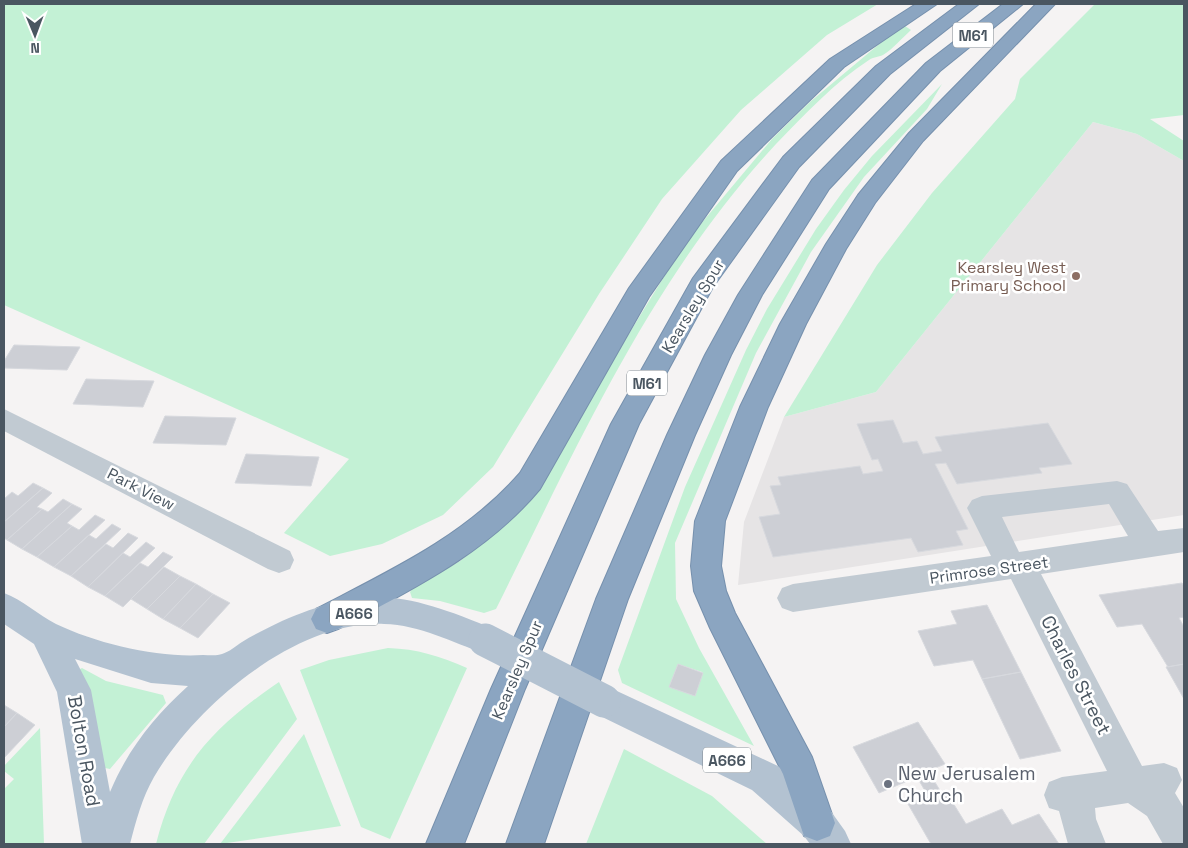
<svg xmlns="http://www.w3.org/2000/svg" width="1188" height="848" font-family="'Space Grotesk',sans-serif">
<rect width="100%" height="100%" fill="#f5f3f3"/>
<path fill="#e6e4e5" d="M1093,122l44,12 47,27v354l-446,70 6,-63 40,-105 92,-25z"/>
<path fill="#c3f1d5" fill-rule="evenodd" d="M4,4h874l-51,31 -86,75 -79,89 -63,95 -106,173 -50,48 -61,29 -52,12 -46,-23 65,-74 -345,-154z
M1095,4h89v111l-34,4 34,22v20l-47,-27 -44,-12 -217,270 -92,25 93,-152 55,-72 83,-94 5,-20z
M905,26l6,4c-9,8 -18,19 -28,25 -5,2 -10,2 -14,5 -34,22 -65,55 -93,84 -124,133 -200,304 -280,465l-12,4 -44,-12 -28,-3 -2,-6 3,-4 47,-27 42,-34 117,-177 65,-106 88,-105 38,-37 86,-72z
M942,84l-15,25 -63,68 -53,75 -55,101 -81,190 1,56 23,49 55,98 -132,-63 -4,-13 67,-183 61,-137 21,-41 49,-80 28,-39 28,-34zM678,664l24,8 1,1 -34,14z
M388,648c29,1 52,8 79,20l-77,171 -29,-12 -61,-157 29,-10z
M82,668l24,13 57,14 3,8 -56,66 -10,-2 -26,-95z
M279,682l18,37 -93,125h-48c20,-78 57,-117 123,-162z
M40,728l4,116h-40v-55l10,-10 -10,-8v-5z
M304,734l37,92 -121,18z
M624,749l88,47 55,48h-181z"/>
<path fill="#cdcfd5" stroke="#d7d9de" d="M14,345l66,2 -13,23 -63,-2v-7z
M86,379l68,2 -11,26 -70,-3z
M165,416l71,2 -10,27 -73,-2z
M893,420l10,23 14,-2 6,13 19,-3 -7,-14 113,-14 24,41 -33,4 3,5 -85,11 -11,-21 -11,1 33,65 -12,2 7,14 -45,7 -7,-14 -138,19 -14,-40 21,-3 -10,-28 11,-1 -3,-8 82,-11 3,8 20,-3 -5,-12 -6,1 -15,-36z
M246,454l73,3 -8,29 -76,-3z
M33,483l10,5 -39,34v-23l8,-7 6,4z
M43,488l9,5 -15,14 5,2 -35,31 -3,-2v-16z
M63,499l9,5 -50,45 -15,-9 35,-31 6,3z
M72,504l10,5 -15,14 5,3 -35,31 -15,-8z
M95,515l10,5 -51,47 -17,-10 35,-31 7,4z
M112,524l9,5 -50,47 -17,-9 35,-32 7,4z
M128,533l10,5 -50,49 -17,-11 35,-32 7,4z
M146,542l9,6 -50,48 -17,-9 35,-34 7,4z
M163,552l10,5 -50,50 -18,-11 35,-33 8,4z
M164,567l16,9 -33,33 -16,-10z
M180,576l16,8 -33,35 -16,-10z
M1182,583l2,3v31l-5,1 5,9v37l-16,3 -26,-43 -25,3 -18,-32z
M196,584l17,10 -33,34 -17,-9z
M213,594l17,9 -32,35 -18,-10z
M987,605l34,67 -39,7 -9,-19 -39,6 -16,-35 39,-7 -6,-13z
M678,664l25,9 -8,23 -26,-9z
M1184,664v35l-18,-32z
M1021,672l40,79 -41,8 -38,-80z
M4,705l13,8 -13,14z
M17,713l18,12 -31,33v-31z
M918,722l27,42 -17,7 13,21 4,-2 21,34 36,-15 10,16 27,-11 20,30h-128l-23,-40 20,-8 -11,-19 -38,16 -26,-46z"/>
<g fill="none" stroke-linecap="round" stroke-linejoin="round">
<g stroke="#7690ad" stroke-width="2">
<path id="highway" d="M916,4h21l-93,63 -107,104 -88,126 -109,192c-54,65 -128,100 -202,140l-11,4 -11,-4 -5,-10 5,-10c73,-38 148,-72 204,-136l109,-185 92,-127 109,-102z
M959,4h20l-89,70 -91,93 -86,120 -74,137 -114,265 -61,155h-38l65,-155 120,-265 82,-146 90,-121 93,-91z
M1003,4h20l-83,67 -111,118 -67,106 -31,60 -36,80 -67,164 -84,245h-38l90,-245 71,-164 38,-80 33,-60 74,-115 114,-117z
M1036,4h19l-132,137 -48,62 -29,46 -40,75 -38,83 -43,114 -4,45 5,25 9,22 77,144 23,66 -5,13 -13,5 -13,-5 -21,-62 -73,-146 -16,-37 -3,-25 4,-45 45,-114 40,-83 46,-80 32,-49 51,-62z"/>
</g>
<path fill="#c1cad2" fill-rule="evenodd" d="M4,409l286,142 4,9 -4,9 -11,4 -11,-4 -264,-138z
M1117,481l10,3 31,47 26,-3v24l-143,22 101,192 22,-3 13,5 5,12 -7,13 9,15v36h-21l-16,-28 -19,-13 -33,5 1,11 10,25h-38l-9,-33 -10,-3 -5,-13 5,-13 13,-5 45,-6 -96,-192 -218,33 -11,-4 -5,-10 5,-10 11,-4 198,-28 -24,-48 5,-8 10,-4zM1109,504l19,32 -109,16 -17,-35z"/>
<path fill="#b3c2d1" fill-rule="evenodd" d="M4,593c19,7 34,22 52,31 42,20 102,34 147,31 6,0 14,1 19,-1 7,-2 14,-8 20,-12 13,-8 26,-14 40,-21 89,-39 129,-26 215,9l4,10 -4,10 -12,4c-33,-12 -65,-29 -101,-30 -87,-4 -188,81 -230,153 -12,21 -18,44 -24,67h-48l-25,-152 -23,-48 -30,-20zM75,659l76,24 37,3c-34,31 -60,63 -78,106l-19,-102z
M604,685l174,81 52,44 15,21 6,13h-41l-6,-8 -52,-46 -160,-78 -5,-11 5,-11z"/>
<use href="#highway" fill="#8ba5c1" fill-rule="evenodd"/>
<path stroke="#b3c2d1" stroke-width="33" d="M485,640l119,61"/>
</g>
<circle fill="#8d6e63" stroke="#fff" stroke-width="2" cx="1076" cy="276" r="5"/>
<circle fill="#6b7280" stroke="#fff" stroke-width="2" cx="888" cy="784" r="5"/>
<g text-anchor="middle" dominant-baseline="central" stroke-width="5" stroke-linejoin="round" paint-order="stroke">
<g fill="#fff" stroke="#808990" stroke-width="1">
<rect x="953" y="22.5" width="40" height="25" rx="4"/>
<rect x="627" y="370.5" width="40" height="25" rx="4"/>
<rect x="330" y="600.5" width="48" height="25" rx="4"/>
<rect x="703" y="747.5" width="48" height="25" rx="4"/>
</g>
<g font-size="15" font-weight="bold" fill="#4a5661">
<text x="973" y="35">M61</text>
<text x="647" y="383">M61</text>
<text x="354" y="613">A666</text>
<text x="727" y="760">A666</text>
</g>
<g font-size="16" fill="#785e54" stroke="#fff" text-anchor="end">
<text x="1066" y="267">Kearsley West<tspan x="1066" dy="18">Primary School</tspan></text>
</g>
<g font-size="16" fill="#4a5661" stroke="#fff">
<text transform="translate(693 306) rotate(-59)">Kearsley Spur</text>
<text transform="translate(141 489) rotate(27)">Park View</text>
<text transform="translate(989 570) rotate(-8)">Primrose Street</text>
<text transform="translate(517 670) rotate(-67)">Kearsley Spur</text>
</g>
<g font-size="19" fill="#4a5661" stroke="#fff">
<text transform="translate(1076 675) rotate(63)">Charles Street</text>
<text transform="translate(84 751) rotate(80)">Bolton Road</text>
</g>
<g font-size="19" fill="#5b616d" stroke="#fff" text-anchor="start">
<text x="898" y="773">New Jerusalem<tspan x="898" dy="22">Church</tspan></text>
</g>
</g>
<rect width="1188" height="848" fill="none" stroke="#4a5661" stroke-width="10"/>
<g transform="translate(35 35) rotate(179)" stroke="#ffffff" stroke-width="4" paint-order="stroke">
<path d="M0-4L9 19L0 12L-9 19Z" fill="#4a5661"/>
<text y="-8" font-size="14" font-weight="bold" text-anchor="middle" fill="#4a5661">N</text>
</g>
</svg>
